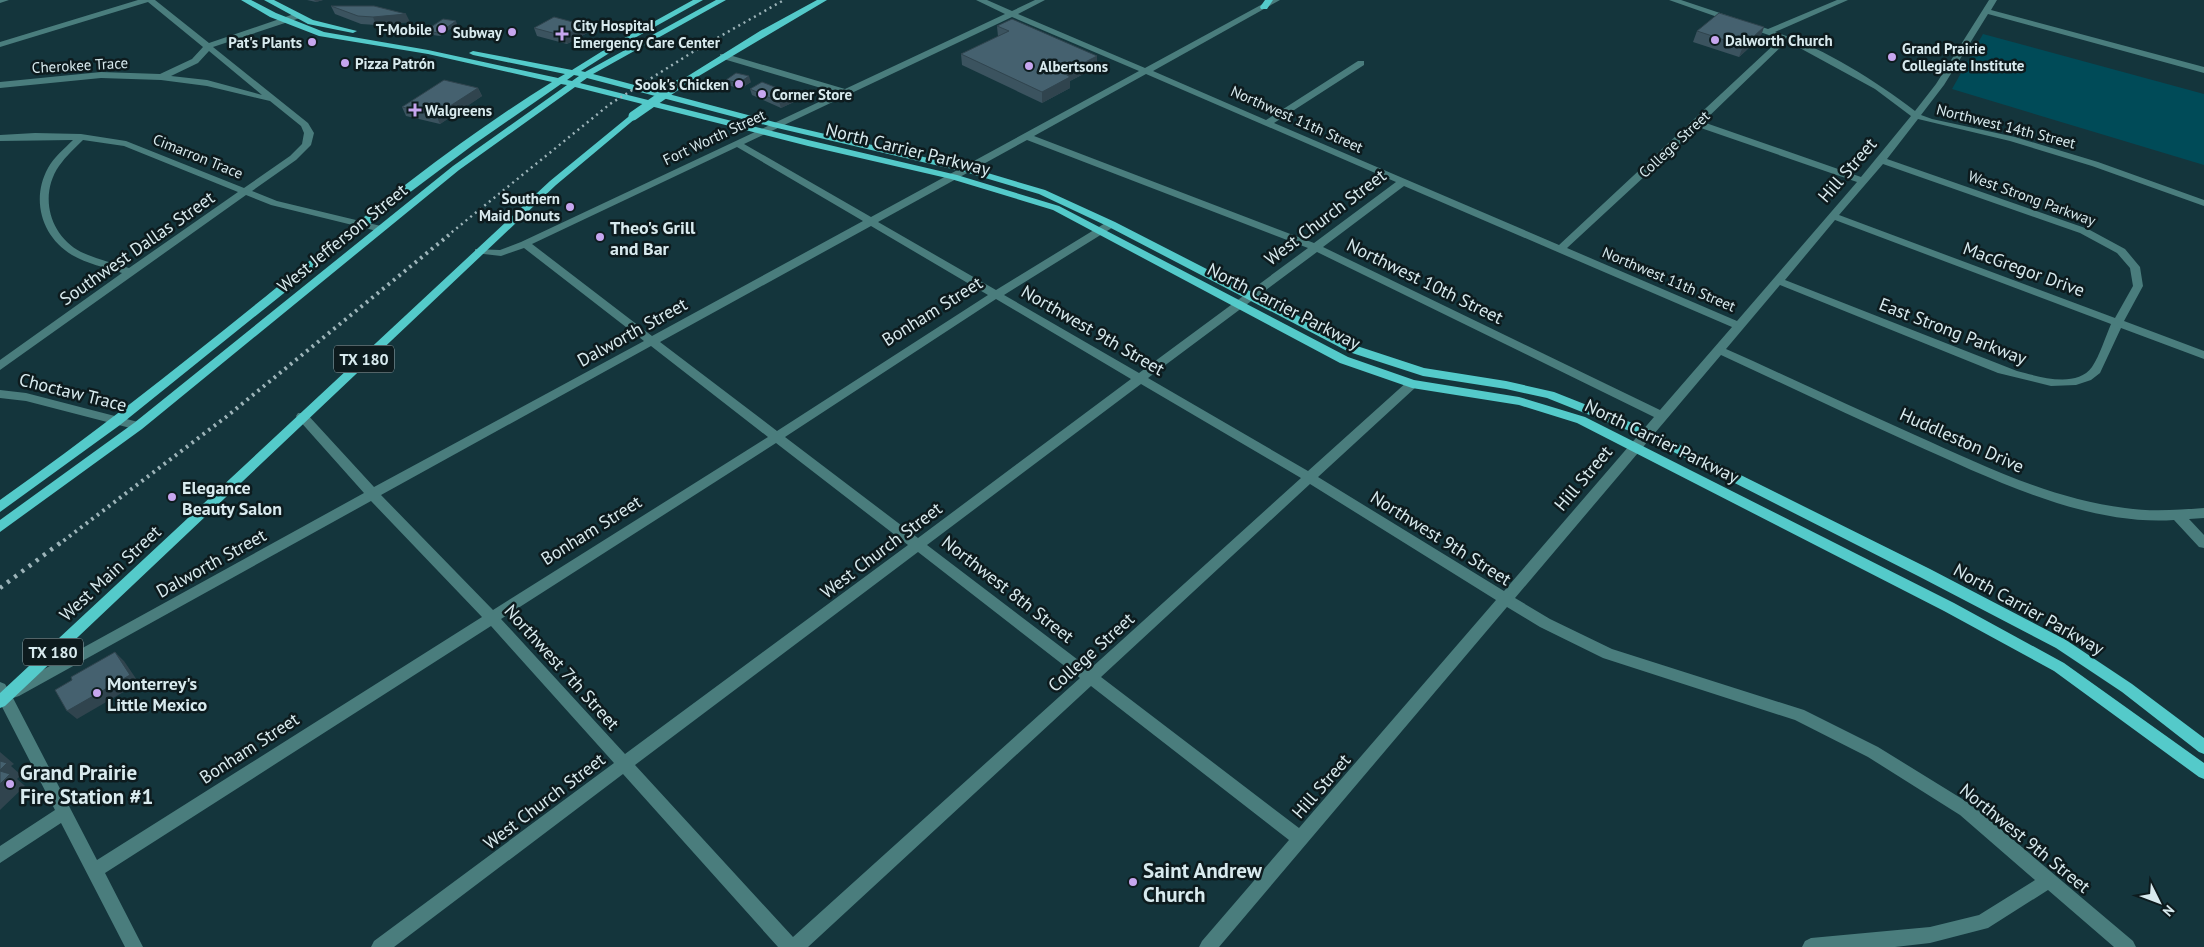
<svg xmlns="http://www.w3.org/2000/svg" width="2204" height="947" font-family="'PT Sans',sans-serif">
<rect width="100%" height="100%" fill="#14353c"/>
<path fill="#004b58" d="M1983,34l221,60v71l-252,-76z"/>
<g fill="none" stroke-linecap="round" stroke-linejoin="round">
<path fill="#4a7d7d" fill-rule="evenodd" d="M0,0h9l-9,3z
M138,0h17l54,43 85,-29h6v4l-87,29 95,76 6,10 -3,12 -15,15 -44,31 25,10 108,26 1,2 -5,3 -110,-27 -25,-10 -246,175v-10l122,-87c-17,-6 -35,-9 -50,-18 -31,-19 -41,-56 -24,-87 6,-11 16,-19 25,-28l-73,1v-6l35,-2 46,1 45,7 118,47 46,-32 12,-12 2,-11 -3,-7 -31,-25 -63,-15 -46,-6 -60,-2 -101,10v-6l101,-10 59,2 32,-15 11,-12 -55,-45 -148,45v-5zM209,51l53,44 -55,-15 -36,-4 27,-13zM83,140l41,6 114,46 -109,76c-16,-5 -33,-9 -48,-16 -32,-17 -42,-57 -22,-86 7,-10 16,-18 24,-26z
M976,0h11l25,11 23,-11h10l-27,14 127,54 125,-68h10l-127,71 113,49 92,-59h6v4l-90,58 285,122 221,-206 -111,-39h12l87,29 69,-29h11l-73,32c50,17 98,47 140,79l21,-27 53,-84h8l-6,10 213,57v6l-216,-59 -44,71 -23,30 11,4 83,18 83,25 106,38v6l-112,-40 -82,-25 -92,-22 -31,40 201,70 37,20 15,18 3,19 -19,35 80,30v8l-83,-31 -21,45 -9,7 -15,5 -25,1 -53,-13 -218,-88 -54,64c63,28 126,58 189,86 67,30 136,64 210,73 26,4 52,2 79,0v10l-15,1 15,16v13l-5,-1 -25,-27c-89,6 -184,-42 -263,-77 -64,-29 -127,-59 -190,-88l-206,243 35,21 62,30 192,61 74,37 94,58 161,136 3,6h-22l-66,-57 -60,38 -58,15 -35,4h-93l3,-6 6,-3 119,-11 49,-12 56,-35 -75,-65 -92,-58 -73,-37 -192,-62 -63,-31 -33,-20 -288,340h-20l3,-6 87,-101 -198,-154 -283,261h-30l-155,-173 -229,173h-23l3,-6 240,-178 -123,-137 -386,247 38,74h-18l-64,-124 -61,40v-17l55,-36 -55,-107v-21l5,2 3,5 356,-196 -66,-74 -2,-3 2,-3h8l68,74 270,-146 -120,-93 -23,8 -26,-3v-4l25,1 21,-8 317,-149 -118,-35v-4h6l119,35 160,-75zM1012,17l127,54 -268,146 -127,-73zM1787,41l88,48 36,27 -50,61 -158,-55zM1146,74l250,108 -82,61 -280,-107zM1698,127l159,55 -120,139 -170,-73zM1027,140l281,108 -169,125 -135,-78 111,-69v-4h-8l-111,68 -118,-68zM737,147l126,74 -211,115 -120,-92zM1883,164l197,69 37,20 13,15 3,18 -18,32 -276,-103zM1404,186l328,141 -72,83 -337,-163zM1835,220l276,104c-6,14 -11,31 -19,43 -16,22 -55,9 -75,4l-232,-91zM871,226l117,69 -211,136 -117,-89zM1317,252l337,165 -150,174 -186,-114 98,-90 2,-3 -2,-3h-8l-100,90 -160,-93zM996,299l135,80 -213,159 -133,-101zM651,346l117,91 -275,173 -112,-115zM1141,384l160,94 -211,191 -163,-124zM776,443l132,102 -283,209 -124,-135zM1310,484l186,116 -197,228 -198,-151zM371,501l111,116 -385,243 -84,-162 6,-2zM918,552l162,126 -287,259 -158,-172z
M0,390l26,3 112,29 6,4 -6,4 -112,-29 -26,-3z"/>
<path fill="#54caca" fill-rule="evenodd" d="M241,0h10l25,13 48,19 104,18 130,28 7,-4 -92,-19 -4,-2 4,-2 99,19 45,-28 76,-42h10l-81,45 -41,26 4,1 131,-72h10l-133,74 185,49 193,45 74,22 70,32 242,124 67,22 82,13 48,11 96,38 280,139 136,71 66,44 72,54v16l-5,-2 -77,-60 -66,-44 -136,-71 -278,-141 -95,-38 -41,-9 -83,-13 -74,-24 -242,-126 -68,-32 -74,-22 -192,-45 -186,-49 -7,5 228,57 149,35 102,31 289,151 66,23 105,17 66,20 369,186 110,60 140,100v16l-5,-2 -145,-106 -110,-60 -367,-188 -58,-18 -107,-17 -72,-25 -287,-153 -102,-31 -143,-33 -233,-59 -116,83 -317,259 -142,103v-12l134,-97 319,-257 114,-81 -6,-1 -88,61 -72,54 -281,226 -120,87v-12c95,-67 186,-139 276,-212 89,-72 179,-146 276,-206l-124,-28 -109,-18 -49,-19zM574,75l5,1 -7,5 -5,-1z
M264,0h10l39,20 44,11 -4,2 -45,-9z
M817,0h10l-145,86 -7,-2 85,-53z
M1265,0h8l-6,9h-6l-1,-2z
M633,113l3,1v4l-80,67 -551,521 -5,2v-15l550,-512z"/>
<path stroke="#9db4b9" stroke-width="2.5" stroke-dasharray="2 4" stroke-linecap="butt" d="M447,236l163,-132 86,-54 88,-50"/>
<path stroke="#9db4b9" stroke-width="4" stroke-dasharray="2.5 4.5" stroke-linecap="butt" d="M58,545l168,-128 223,-182"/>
<path stroke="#9db4b9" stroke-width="4.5" stroke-dasharray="3 6" stroke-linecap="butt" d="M0,588l60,-45"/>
<path stroke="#54caca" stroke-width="9" d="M633,116l46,-32"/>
</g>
<path fill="#3b535f" d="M307,0h16l-7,2z
M331,6l79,16 -34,3 -15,-1 -26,-10z
M457,24l-17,12 -14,-2 -1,-3z
M584,25l3,8 -20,11 -30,-8 -3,-8z
M997,26l100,30v11l-27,14v7l-28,15 -80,-38 -1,-11 37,-17z
M1764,27l-4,11 -21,19 -46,-15 4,-11z
M726,80l25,2 -11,7 -12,-4z
M478,88l4,8 -42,28 -34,-8 -4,-9z
M750,89l45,6 1,6 -15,7 -29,-13z"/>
<path fill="#30444e" d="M314,0h9l-7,2z
M406,14l4,8 -34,3 -3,-8z
M456,21l1,3 -17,12 -1,-3z
M584,25l3,8 -20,11 -3,-8z
M1764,27l-4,11 -21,19 4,-11z
M1097,56v11l-27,14v7l-28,15v-11l22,-19z
M749,76l2,6 -11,7 -1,-6z
M478,88l4,8 -42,28 -4,-9z
M795,95l1,6 -15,7 -2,-6z
M115,652l9,9 15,22 -62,36 -10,-8z
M0,752l14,12 -3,2 10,9 -4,4 8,7 -25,24z"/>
<path fill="#45616f" stroke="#30444e" d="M331,6h43l32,8 -33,3 -15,-1z
M1719,13l45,14 -21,19 -46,-15z
M554,17l30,8 -20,11 -30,-8z
M443,19l13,2 -17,12 -14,-2z
M1012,19l85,37 -33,17 6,4 -28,15 -81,-38 48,-23 -12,-5z
M736,73l13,3 -10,7 -13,-3z
M444,80l34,8 -42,27 -34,-8z
M762,82l33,13 -16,7 -29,-13z
M115,652l15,23 -63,36 -12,-21 17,-10 -1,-3z
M0,761l7,2 -7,7z
M0,771l10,3 -10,10z"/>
<g fill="#c7a6ef" stroke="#0d1b1e" stroke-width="2">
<circle cx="442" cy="29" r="5"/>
<circle cx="512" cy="32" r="5"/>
<path d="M559.5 26.5h5v5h5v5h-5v5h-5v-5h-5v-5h5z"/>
<circle cx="1715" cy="40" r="5"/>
<circle cx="312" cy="42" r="5"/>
<circle cx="1892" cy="57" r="5"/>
<circle cx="345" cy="63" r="5"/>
<circle cx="1029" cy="66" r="5"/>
<circle cx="739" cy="84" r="5"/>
<circle cx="762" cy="94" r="5"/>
<path d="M412.5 102.5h5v5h5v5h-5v5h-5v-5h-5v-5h5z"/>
<circle cx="570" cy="207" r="5"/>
<circle cx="600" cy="237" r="5"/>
<circle cx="172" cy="497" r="5"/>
<circle cx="97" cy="693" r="5"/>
<circle cx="10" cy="784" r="5"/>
<circle cx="1133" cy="882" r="5"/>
</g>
<g text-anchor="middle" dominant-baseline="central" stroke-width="5" stroke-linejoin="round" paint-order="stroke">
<g font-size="15" font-weight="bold" fill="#d8eaee" stroke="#0d1b1e" text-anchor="start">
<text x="573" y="25">City Hospital<tspan x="573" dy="17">Emergency Care Center</tspan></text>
<text x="432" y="29" text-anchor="end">T-Mobile</text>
<text x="502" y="32" text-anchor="end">Subway</text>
<text x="1725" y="40">Dalworth Church</text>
<text x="302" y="42" text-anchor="end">Pat's Plants</text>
<text x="1902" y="48">Grand Prairie<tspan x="1902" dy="17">Collegiate Institute</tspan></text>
<text x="355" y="63">Pizza Patrón</text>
<text x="1039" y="66">Albertsons</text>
<text x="729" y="84" text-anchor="end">Sook's Chicken</text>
<text x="772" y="94">Corner Store</text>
<text x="425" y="110">Walgreens</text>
<text x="560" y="198" text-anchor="end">Southern<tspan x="560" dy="17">Maid Donuts</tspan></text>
</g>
<g font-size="15" fill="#d8eaee" stroke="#0d1b1e">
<text transform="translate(80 65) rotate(-3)">Cherokee Trace</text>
<text transform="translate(1297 119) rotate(24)">Northwest 11th Street</text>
<text transform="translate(2006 126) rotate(14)">Northwest 14th Street</text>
<text transform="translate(714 137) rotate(-25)">Fort Worth Street</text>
<text transform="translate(1674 144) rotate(-43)">College Street</text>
<text transform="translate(198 156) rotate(22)">Cimarron Trace</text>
<text transform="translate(2032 198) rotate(20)">West Strong Parkway</text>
<text transform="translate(1669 279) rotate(23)">Northwest 11th Street</text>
</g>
<g fill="#0d1b1e" stroke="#9bacb0" stroke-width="1">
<rect x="334" y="345.5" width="60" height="27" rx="4"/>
<rect x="23" y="638.5" width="60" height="27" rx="4"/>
</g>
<g font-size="16" font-weight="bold" fill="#d8eaee">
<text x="364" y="359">TX 180</text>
<text x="53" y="652">TX 180</text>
</g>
<g font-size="18" fill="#d8eaee" stroke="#0d1b1e">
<text transform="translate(908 149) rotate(14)">North Carrier Parkway</text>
<text transform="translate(1847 170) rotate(-49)">Hill Street</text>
<text transform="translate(1325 217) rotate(-37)">West Church Street</text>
<text transform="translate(342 238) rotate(-39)">West Jefferson Street</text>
<text transform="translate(137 248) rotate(-35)">Southwest Dallas Street</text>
<text transform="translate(2024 269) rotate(20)">MacGregor Drive</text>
<text transform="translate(1425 281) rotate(26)">Northwest 10th Street</text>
<text transform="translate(1284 306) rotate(27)">North Carrier Parkway</text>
<text transform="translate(932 311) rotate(-32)">Bonham Street</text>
<text transform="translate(1093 330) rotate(30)">Northwest 9th Street</text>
<text transform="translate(1953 331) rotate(21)">East Strong Parkway</text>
<text transform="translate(632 332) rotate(-29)">Dalworth Street</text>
<text transform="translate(73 392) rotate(14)">Choctaw Trace</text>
<text transform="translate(1962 440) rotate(24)">Huddleston Drive</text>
<text transform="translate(1662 441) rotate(26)">North Carrier Parkway</text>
<text transform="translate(1583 478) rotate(-50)">Hill Street</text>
<text transform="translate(591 530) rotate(-32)">Bonham Street</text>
<text transform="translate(1441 538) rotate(32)">Northwest 9th Street</text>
<text transform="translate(881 550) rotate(-37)">West Church Street</text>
<text transform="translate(211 563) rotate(-29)">Dalworth Street</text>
<text transform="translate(110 573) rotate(-43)">West Main Street</text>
<text transform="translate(1008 589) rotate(38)">Northwest 8th Street</text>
<text transform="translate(2029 609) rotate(29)">North Carrier Parkway</text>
<text transform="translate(1091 652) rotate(-42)">College Street</text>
<text transform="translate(562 667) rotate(48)">Northwest 7th Street</text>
<text transform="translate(249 748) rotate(-33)">Bonham Street</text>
<text transform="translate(1321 786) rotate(-49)">Hill Street</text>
<text transform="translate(544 801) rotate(-37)">West Church Street</text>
<text transform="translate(2025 838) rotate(39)">Northwest 9th Street</text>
</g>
<g font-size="18" font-weight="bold" fill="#d8eaee" stroke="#0d1b1e" text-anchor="start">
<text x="610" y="227">Theo's Grill<tspan x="610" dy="21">and Bar</tspan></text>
<text x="182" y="487">Elegance<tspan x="182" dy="21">Beauty Salon</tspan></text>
<text x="107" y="683">Monterrey's<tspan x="107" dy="21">Little Mexico</tspan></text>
</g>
<g font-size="21" font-weight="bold" fill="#d8eaee" stroke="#0d1b1e" text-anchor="start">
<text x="20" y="772">Grand Prairie<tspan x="20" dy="24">Fire Station #1</tspan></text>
<text x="1143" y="870">Saint Andrew<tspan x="1143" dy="24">Church</tspan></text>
</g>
</g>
<g transform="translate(2159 902) rotate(132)" stroke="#0d1b1e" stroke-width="4" paint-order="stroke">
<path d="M0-4L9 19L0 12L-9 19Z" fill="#d8eaee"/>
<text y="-8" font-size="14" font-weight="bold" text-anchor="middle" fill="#d8eaee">N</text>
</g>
</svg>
